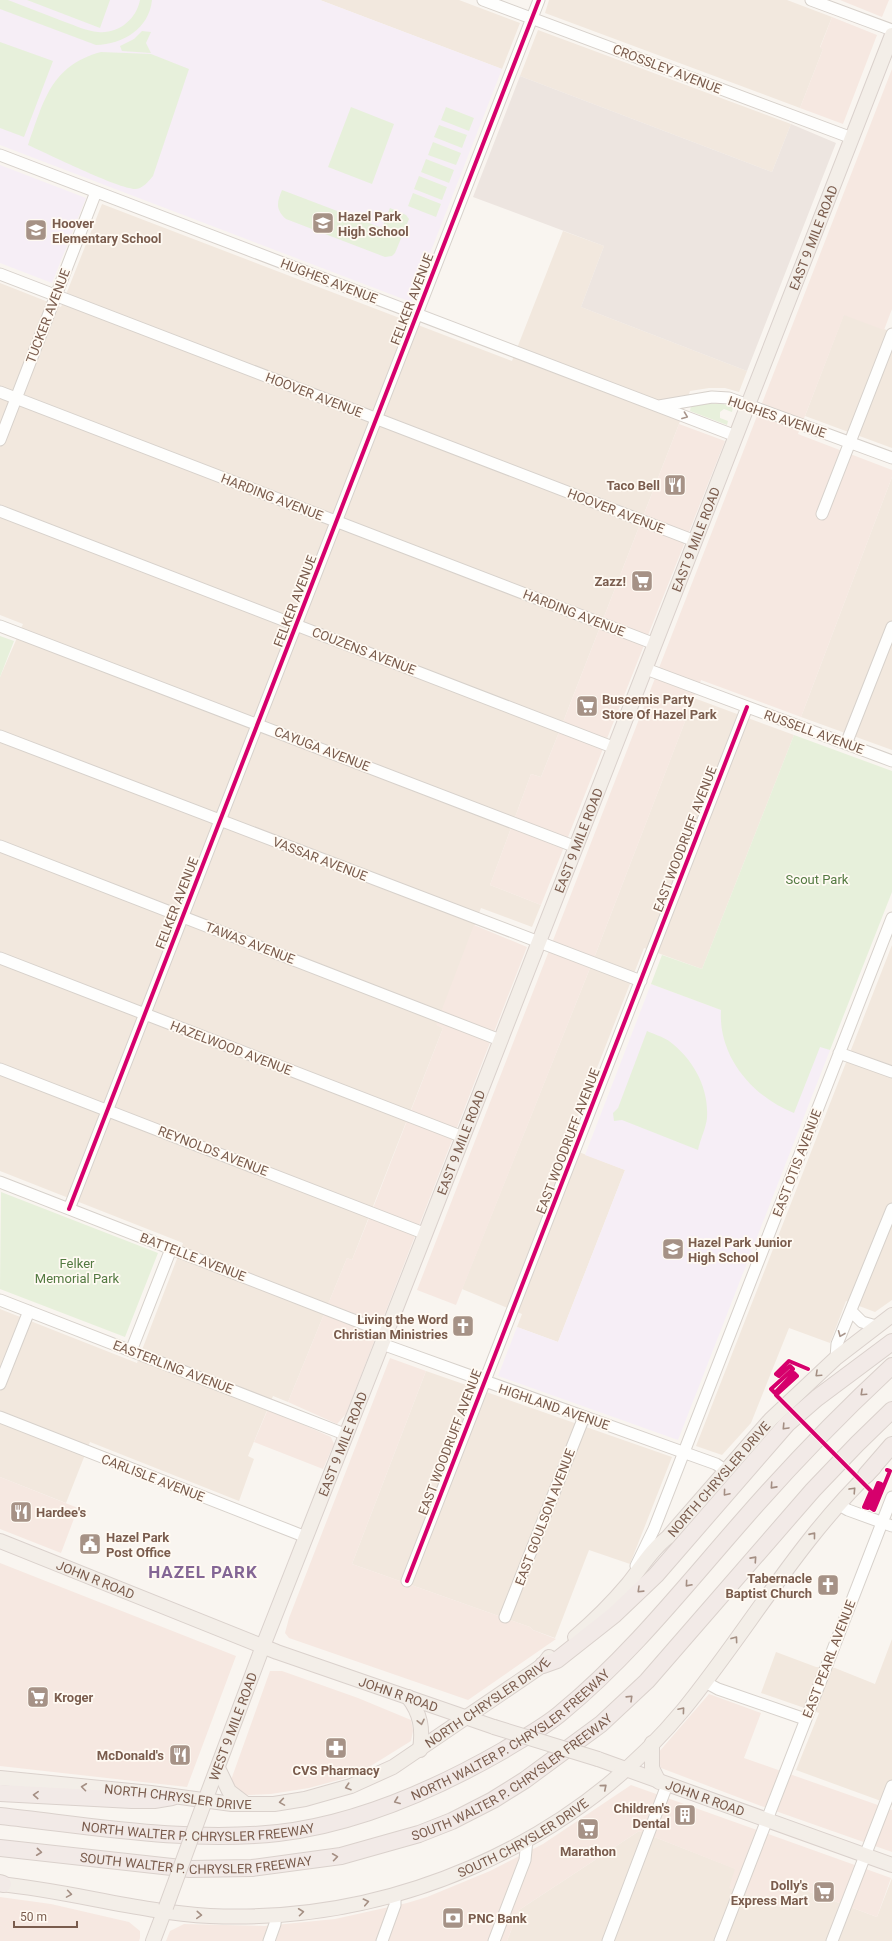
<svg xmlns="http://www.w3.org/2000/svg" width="892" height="1941" font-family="Roboto,sans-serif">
<rect width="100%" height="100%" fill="#f9f5f0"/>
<path fill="#f2e8de" d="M320,0h139l61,23 -18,46z
M549,0h238l45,17 -12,30 3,2 -23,59 -255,-95z
M538,30l253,94 -19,48 -252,-96z
M102,204l410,157 51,-130 41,15 -23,61 166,64 -8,21 -14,-4h-16l-19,3 -11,33 -114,293 -24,60 -10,-3 -41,111 51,20 -9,22 -51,-19 -44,117 6,3 -91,232 -5,-2 -59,144 -15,-6 -25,60 6,3 -15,42 -149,-59 -24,61 -66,-26v-168l137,54 46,-120 -183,-72v-494l23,-53 -23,-9v-332l61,24z
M844,314l48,18v116l-87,-32z
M892,477v273l-91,-33z
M694,698l100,37 -92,234 -58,-21 -78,199 59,23 -67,172 -41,-15 5,-13 -60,-25 134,-336z
M892,945v355l-17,12 -29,-11 -16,42 -41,-15 -38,95 -29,32 -26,-9z
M426,1371l246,86 -42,107 -41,-14 -34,88 -22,-8 -3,-3 -178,-63z
M892,1639v166l-96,-35 23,-57 -58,-20 15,-41 40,15 19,1 40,16z
M639,1831l97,38 -6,19 58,22 11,-22 78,29 15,-39v63h-385l12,-31z"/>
<path fill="#f6e8e1" d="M840,0h49l-7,17z
M832,17l45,18 -34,89 -43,-16 23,-59 -3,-1z
M892,69v240l-8,21 -40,-15 -46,119 94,36v7l-91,240 -100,-37 -105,273 -140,352 -39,-15z
M679,424l46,17 -184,464 -51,-20 41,-111 10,3 24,-60z
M474,925l53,22 -181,467 -9,10 -49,-22 59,-144 5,2 23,-57 68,-175 -7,-3z
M390,1358l36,13 -74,193 178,63 3,3 23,9 -88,61 -179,-62 -4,-5 4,-15z
M268,1409l63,28 3,7 -11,25 -69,-27z
M0,1477l78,31 -17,45 -61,-24z
M0,1563l236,93 -49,131 -187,-21z
M270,1671h12l76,27 53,22 2,11 -2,10 -50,31 -19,7 -33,9 -38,6 -23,1 -7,-2 -7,-7 -3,-6z
M709,1694l52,19 -17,45 148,52v42l-131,-46 -100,-38 -2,-5 -1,-10z
M631,1785l260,93 -14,39 -78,-29 -11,22 -59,-22 6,-19 -96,-38 -120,79 -12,31h-341l4,-10 14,-7 81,2 70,-7 72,-16 20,-6 63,-26 53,-27z
M0,1897l51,7 78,18 11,9v7l-1,3h-139z"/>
<path fill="#ede5e0" d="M520,76l252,96 19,-48 45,19 -89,228 -166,-64 23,-61 -131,-49z"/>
<path fill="#f6eef6" d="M0,0h320l182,69 -91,233 -411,-157z
M0,165l86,33 -34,85 -52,-20z
M651,984l179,66 -152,390 -180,-64 19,-49 41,15 67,-172 -40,-15z"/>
<path fill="#e7f0db" d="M0,0h8c19,7 38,15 57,22 11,4 22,9 33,10 20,2 38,-12 42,-32h12c-3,29 -29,44 -56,45l-96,-36z
M27,0h83l-10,28z
M142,31l9,1 -5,11 5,10 -29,-2 -2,-5 14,-7z
M0,42l53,19 -29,76 -24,-9z
M101,52l50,2 38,15 -36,107c-5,6 -10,12 -17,13 -15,1 -90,-36 -108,-44 16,-44 22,-79 73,-93z
M351,107l43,17 -22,60 -44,-17z
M446,107l28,11 -5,13 -28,-11z
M439,125l28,10 -5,13 -28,-11z
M433,142l28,11 -5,12 -28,-10z
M426,159l28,11 -5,13 -28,-11z
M419,176l28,11 -5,13 -28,-11z
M282,190l100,38 8,-20 16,7 3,4 -14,34 -3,3 -7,1 -99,-38c-11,-10 -9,-17 -4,-29z
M413,193l28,11 -5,13 -28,-11z
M706,403l17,1 10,3 -1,5 -8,-3 -4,3v6l8,3 -1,4 -37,-14 1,-5z
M0,636l14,5 -14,36z
M794,735l98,36v121l-62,158 -10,-3 -26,66c-41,-16 -76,-56 -73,-103l-70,-26 11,-29 40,14z
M647,1031c7,3 16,6 22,10 24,18 40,46 38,77 -1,10 -7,22 -9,32l-76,-30 -8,1 -1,-8 5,-5z
M1,1192l157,61 -33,84 -125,-48z"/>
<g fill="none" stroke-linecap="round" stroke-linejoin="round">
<g stroke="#d7d1cb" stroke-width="13">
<path id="minor" d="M483,0l369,138
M811,0l81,30
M0,155l736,281
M0,274l695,267
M0,392l655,252
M659,406l53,-9 17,1 163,60
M0,440l96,-248
M0,511l615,237
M822,514l70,-180
M0,626l576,221
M646,669l246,92
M0,736l641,245
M846,744l46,-117
M0,846l500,194
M0,958l463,179
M839,1053l53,19
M0,1069l426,165
M0,1182l387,151
M69,1209l470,-1209
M0,1300l347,135
M852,1312l10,10 14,4
M382,1344l334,120 9,6
M131,1351l40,-102
M836,1358l1,-14 55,-135
M0,1384l29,-73
M0,1417l306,120
M839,1505l9,5 44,16
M636,1566l18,-37 238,-611
M407,1581l340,-874
M505,1617l79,-200
M705,1682l13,7 87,30
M269,1941l6,-17 1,-9
M382,1941l13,-36v-10
M494,1941l31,-81 2,-20
M608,1941l59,-156
M720,1941l172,-444
M832,1941l60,-155"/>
</g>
<g stroke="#dad1cc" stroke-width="16">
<g id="major">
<path id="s1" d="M0,1541l277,111 217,75"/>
<path id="s2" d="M575,1637c19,-16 37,-34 53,-53 13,-16 23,-34 40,-47l103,-118 65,-61 56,-43"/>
<path d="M408,1697c13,17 15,32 12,53"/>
<path d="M652,1743v25l7,14"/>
<path id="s3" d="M598,1759l294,106"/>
<path d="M218,1768l11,23 17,13"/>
<path id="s4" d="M0,1778l151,15 81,11h42l31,-5 46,-13 42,-19 150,-102 6,-8"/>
<path id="s5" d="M203,1806l60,-160 161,-409 468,-1202"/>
<path id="s6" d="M0,1884c70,7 139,28 210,32 179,8 359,-68 474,-207 65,-80 115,-170 190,-241"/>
<path d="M153,1941l13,-34"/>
</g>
</g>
<g stroke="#dad1cc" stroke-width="18">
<g id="highway">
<path d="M866,1475l26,-30"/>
<path d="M543,1665l14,-5 57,-45 42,-40 131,-151 30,-26 75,-56"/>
<path d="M0,1793l132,7h22l18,-3"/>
<path id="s7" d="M0,1816c92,10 186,27 278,17 79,-9 158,-44 226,-83 19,-12 41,-23 58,-38 68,-56 123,-126 181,-192 47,-54 96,-105 149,-154"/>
<path id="s8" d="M0,1848l190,21 62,-1 89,-12 78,-22 33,-13 41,-21 32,-20 76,-56 46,-43 166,-191 44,-46 35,-34"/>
<path d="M0,1883l3,1"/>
</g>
</g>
<use href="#minor" stroke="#fefefd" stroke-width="11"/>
<use href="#major" stroke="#f3eee8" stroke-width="14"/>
<use href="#highway" stroke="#f2eae7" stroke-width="16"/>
<g stroke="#dad1cc" stroke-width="16" stroke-linecap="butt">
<path id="major-bridge" d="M494,1727l104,32
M166,1907l37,-101"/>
</g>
<use href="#major-bridge" stroke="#f3eee8" stroke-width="14"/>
<g stroke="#fffaf3" stroke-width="6">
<path id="cycleway" d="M69,1209l470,-1209
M808,1369l-19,-8 -13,13 3,2 11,-10 3,3 -22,20 4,4 19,-20 3,3 -21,19 95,96 -7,16 4,1 10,-25 3,1 -10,24 3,2 16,-39 -3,-1
M407,1581l340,-874"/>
</g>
<use href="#cycleway" stroke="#d6006c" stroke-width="4"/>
</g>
<defs><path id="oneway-chevron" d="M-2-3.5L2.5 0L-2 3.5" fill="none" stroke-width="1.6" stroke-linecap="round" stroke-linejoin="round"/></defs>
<g stroke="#a8958b">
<use href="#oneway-chevron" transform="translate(685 416) rotate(21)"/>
<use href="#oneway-chevron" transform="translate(841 1334) rotate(112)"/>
</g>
<g stroke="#a48f83">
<use href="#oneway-chevron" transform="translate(818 1374) rotate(137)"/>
<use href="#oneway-chevron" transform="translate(853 1490) rotate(-47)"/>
<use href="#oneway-chevron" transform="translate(813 1535) rotate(-51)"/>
<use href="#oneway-chevron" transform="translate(735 1639) rotate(-54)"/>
<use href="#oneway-chevron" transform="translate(682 1710) rotate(-50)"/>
<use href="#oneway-chevron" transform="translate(421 1722) rotate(78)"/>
<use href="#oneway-chevron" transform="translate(84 1787) rotate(-173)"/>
<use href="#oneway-chevron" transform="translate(348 1787) rotate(162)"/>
<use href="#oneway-chevron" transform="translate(604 1787) rotate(-40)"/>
<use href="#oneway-chevron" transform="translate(282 1802) rotate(171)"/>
<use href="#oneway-chevron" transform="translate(69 1894) rotate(9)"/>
<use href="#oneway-chevron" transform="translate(366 1902) rotate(-12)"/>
<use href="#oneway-chevron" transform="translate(301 1912) rotate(-7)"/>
<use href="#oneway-chevron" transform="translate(199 1915) rotate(4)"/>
</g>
<g stroke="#a48e83">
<use href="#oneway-chevron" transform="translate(863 1393) rotate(137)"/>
<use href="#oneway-chevron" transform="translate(785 1427) rotate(133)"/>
<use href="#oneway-chevron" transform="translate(773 1486) rotate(132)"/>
<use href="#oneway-chevron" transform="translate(726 1493) rotate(130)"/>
<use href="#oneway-chevron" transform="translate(754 1559) rotate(-48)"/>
<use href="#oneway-chevron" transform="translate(688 1584) rotate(131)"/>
<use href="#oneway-chevron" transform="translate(640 1590) rotate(136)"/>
<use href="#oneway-chevron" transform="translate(630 1698) rotate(-44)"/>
<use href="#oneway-chevron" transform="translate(36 1795) rotate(-177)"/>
<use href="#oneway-chevron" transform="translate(397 1801) rotate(159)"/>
<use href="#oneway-chevron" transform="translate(39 1852) rotate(6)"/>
<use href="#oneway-chevron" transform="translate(335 1857) rotate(-8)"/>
</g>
<defs>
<g id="school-square" transform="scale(1.15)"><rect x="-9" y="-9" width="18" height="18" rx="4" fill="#a69286" stroke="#fffaf3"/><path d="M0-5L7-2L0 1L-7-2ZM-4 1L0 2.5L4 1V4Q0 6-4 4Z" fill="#fff"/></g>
<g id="restaurant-square" transform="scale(1.15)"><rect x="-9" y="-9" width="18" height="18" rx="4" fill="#a69286" stroke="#fffaf3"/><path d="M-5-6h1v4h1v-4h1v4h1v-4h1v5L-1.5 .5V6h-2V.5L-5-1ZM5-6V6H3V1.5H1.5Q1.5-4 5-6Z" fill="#fff"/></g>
<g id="supermarket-square" transform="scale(1.15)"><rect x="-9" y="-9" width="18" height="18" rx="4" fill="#a69286" stroke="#fffaf3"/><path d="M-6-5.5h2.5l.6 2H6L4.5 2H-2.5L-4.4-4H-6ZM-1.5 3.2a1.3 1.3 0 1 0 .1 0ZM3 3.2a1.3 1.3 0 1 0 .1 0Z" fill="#fff"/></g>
<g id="church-square" transform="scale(1.15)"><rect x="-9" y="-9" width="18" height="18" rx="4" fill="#a69286" stroke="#fffaf3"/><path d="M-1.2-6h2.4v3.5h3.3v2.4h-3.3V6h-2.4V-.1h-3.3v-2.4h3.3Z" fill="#fff"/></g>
<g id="civic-square" transform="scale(1.15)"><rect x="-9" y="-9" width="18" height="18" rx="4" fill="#a69286" stroke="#fffaf3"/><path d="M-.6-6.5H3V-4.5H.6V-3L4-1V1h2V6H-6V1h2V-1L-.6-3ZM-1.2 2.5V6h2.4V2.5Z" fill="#fff"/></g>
<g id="pharmacy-square" transform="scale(1.15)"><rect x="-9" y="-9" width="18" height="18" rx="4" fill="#a69286" stroke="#fffaf3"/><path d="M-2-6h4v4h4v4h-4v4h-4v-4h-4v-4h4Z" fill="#fff"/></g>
<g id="building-square" transform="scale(1.15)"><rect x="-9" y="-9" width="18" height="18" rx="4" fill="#a69286" stroke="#fffaf3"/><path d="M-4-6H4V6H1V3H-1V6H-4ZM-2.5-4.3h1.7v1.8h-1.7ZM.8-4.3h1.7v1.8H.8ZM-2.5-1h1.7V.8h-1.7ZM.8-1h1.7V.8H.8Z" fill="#fff"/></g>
<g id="bank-square" transform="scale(1.15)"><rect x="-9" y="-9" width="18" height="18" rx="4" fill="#a69286" stroke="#fffaf3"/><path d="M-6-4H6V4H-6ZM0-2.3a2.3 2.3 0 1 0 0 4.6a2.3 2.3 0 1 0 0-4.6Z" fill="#fff"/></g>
</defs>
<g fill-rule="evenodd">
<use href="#school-square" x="323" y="223"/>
<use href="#school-square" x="36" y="230"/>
<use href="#restaurant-square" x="675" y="485"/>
<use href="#supermarket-square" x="642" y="581"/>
<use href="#supermarket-square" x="587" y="706"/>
<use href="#school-square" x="673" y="1249"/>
<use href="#church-square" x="463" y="1326"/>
<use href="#restaurant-square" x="21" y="1512"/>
<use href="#civic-square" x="90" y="1544"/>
<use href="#church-square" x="828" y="1585"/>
<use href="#supermarket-square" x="38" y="1697"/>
<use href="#pharmacy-square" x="336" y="1748"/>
<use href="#restaurant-square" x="180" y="1755"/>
<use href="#building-square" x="685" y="1815"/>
<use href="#supermarket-square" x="588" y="1829"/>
<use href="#supermarket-square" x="824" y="1892"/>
<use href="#bank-square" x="453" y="1918"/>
</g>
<g text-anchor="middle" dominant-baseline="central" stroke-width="3.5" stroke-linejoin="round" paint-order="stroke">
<g font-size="13" fill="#7a5c4d" stroke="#fffaf3">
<text transform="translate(667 69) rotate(21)">CROSSLEY AVENUE</text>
<text stroke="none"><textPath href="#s5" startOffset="1683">EAST 9 MILE ROAD</textPath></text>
<text transform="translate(329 281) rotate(21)">HUGHES AVENUE</text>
<text transform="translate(412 299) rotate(-69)">FELKER AVENUE</text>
<text transform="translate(48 316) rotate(-69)">TUCKER AVENUE</text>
<text transform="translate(314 395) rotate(21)">HOOVER AVENUE</text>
<text transform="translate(777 417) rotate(19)">HUGHES AVENUE</text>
<text transform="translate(272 497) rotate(21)">HARDING AVENUE</text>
<text transform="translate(616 511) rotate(21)">HOOVER AVENUE</text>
<text stroke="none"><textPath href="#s5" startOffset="1359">EAST 9 MILE ROAD</textPath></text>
<text transform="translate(295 601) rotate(-69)">FELKER AVENUE</text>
<text transform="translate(574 613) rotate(21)">HARDING AVENUE</text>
<text transform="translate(364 651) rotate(21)">COUZENS AVENUE</text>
<text transform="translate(814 732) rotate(20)">RUSSELL AVENUE</text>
<text transform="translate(322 749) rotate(21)">CAYUGA AVENUE</text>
<text transform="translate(685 839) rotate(-69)">EAST WOODRUFF AVENUE</text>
<text stroke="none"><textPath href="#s5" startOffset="1036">EAST 9 MILE ROAD</textPath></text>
<text transform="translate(320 859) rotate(21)">VASSAR AVENUE</text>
<text transform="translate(177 903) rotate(-69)">FELKER AVENUE</text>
<text transform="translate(250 943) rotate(21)">TAWAS AVENUE</text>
<text transform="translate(231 1048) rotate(21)">HAZELWOOD AVENUE</text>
<text transform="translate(568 1141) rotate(-69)">EAST WOODRUFF AVENUE</text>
<text stroke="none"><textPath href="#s5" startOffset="712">EAST 9 MILE ROAD</textPath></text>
<text transform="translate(213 1151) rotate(21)">REYNOLDS AVENUE</text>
<text transform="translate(797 1163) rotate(-69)">EAST OTIS AVENUE</text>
<text transform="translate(193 1257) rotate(21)">BATTELLE AVENUE</text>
<text transform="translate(173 1367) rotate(21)">EASTERLING AVENUE</text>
<text transform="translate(554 1407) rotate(19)">HIGHLAND AVENUE</text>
<text transform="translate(450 1442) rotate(-69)">EAST WOODRUFF AVENUE</text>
<text stroke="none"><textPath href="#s5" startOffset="388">EAST 9 MILE ROAD</textPath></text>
<text transform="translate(153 1478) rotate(21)">CARLISLE AVENUE</text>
<text stroke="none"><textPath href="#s2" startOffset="214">NORTH CHRYSLER DRIVE</textPath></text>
<text transform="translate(545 1517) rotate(-69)">EAST GOULSON AVENUE</text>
<text stroke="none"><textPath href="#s1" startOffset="103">JOHN R ROAD</textPath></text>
<text transform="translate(829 1659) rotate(-69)">EAST PEARL AVENUE</text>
<text stroke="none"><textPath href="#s1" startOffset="427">JOHN R ROAD</textPath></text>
<text stroke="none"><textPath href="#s4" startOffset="515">NORTH CHRYSLER DRIVE</textPath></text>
<text stroke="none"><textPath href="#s5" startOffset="85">WEST 9 MILE ROAD</textPath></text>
<text stroke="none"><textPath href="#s7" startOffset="535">NORTH WALTER P. CHRYSLER FREEWAY</textPath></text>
<text stroke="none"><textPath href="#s8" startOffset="533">SOUTH WALTER P. CHRYSLER FREEWAY</textPath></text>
<text stroke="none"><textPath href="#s4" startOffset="179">NORTH CHRYSLER DRIVE</textPath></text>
<text stroke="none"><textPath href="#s3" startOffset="114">JOHN R ROAD</textPath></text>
<text stroke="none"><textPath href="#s7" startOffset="199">NORTH WALTER P. CHRYSLER FREEWAY</textPath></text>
<text stroke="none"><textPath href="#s6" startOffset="540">SOUTH CHRYSLER DRIVE</textPath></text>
<text stroke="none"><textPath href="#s8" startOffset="197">SOUTH WALTER P. CHRYSLER FREEWAY</textPath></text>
</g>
<g font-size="13" font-weight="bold" fill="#7a5c4d" stroke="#fffaf3" text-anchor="start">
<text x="338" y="216">Hazel Park<tspan x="338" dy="15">High School</tspan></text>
<text x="52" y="223">Hoover<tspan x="52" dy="15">Elementary School</tspan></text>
<text x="660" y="485" text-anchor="end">Taco Bell</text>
<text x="626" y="581" text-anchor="end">Zazz!</text>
<text x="602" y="699">Buscemis Party<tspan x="602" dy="15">Store Of Hazel Park</tspan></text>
<text x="688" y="1242">Hazel Park Junior<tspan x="688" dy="15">High School</tspan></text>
<text x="448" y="1319" text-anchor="end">Living the Word<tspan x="448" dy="15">Christian Ministries</tspan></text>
<text x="36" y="1512">Hardee's</text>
<text x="106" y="1537">Hazel Park<tspan x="106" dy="15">Post Office</tspan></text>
<text x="812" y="1578" text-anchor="end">Tabernacle<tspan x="812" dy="15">Baptist Church</tspan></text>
<text x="54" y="1697">Kroger</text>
<text x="164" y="1755" text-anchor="end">McDonald's</text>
<text x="336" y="1770" text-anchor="middle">CVS Pharmacy</text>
<text x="670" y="1808" text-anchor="end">Children's<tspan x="670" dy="15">Dental</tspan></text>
<text x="588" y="1851" text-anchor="middle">Marathon</text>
<text x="808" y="1885" text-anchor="end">Dolly's<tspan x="808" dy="15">Express Mart</tspan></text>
<text x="468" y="1918">PNC Bank</text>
</g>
<g font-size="13" fill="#537a41" stroke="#fffaf3">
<text x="817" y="879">Scout Park</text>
<text x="77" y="1263">Felker<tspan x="77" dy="15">Memorial Park</tspan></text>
</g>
<g font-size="17" font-weight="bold" letter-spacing="1" fill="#846695" stroke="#fffaf3">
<text x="203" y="1572">HAZEL PARK</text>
</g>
</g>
<path d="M14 1921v6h63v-6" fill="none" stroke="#7a5c4d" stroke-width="2"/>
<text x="20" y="1921" font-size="12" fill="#7a5c4d" stroke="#fffaf3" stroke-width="3" paint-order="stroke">50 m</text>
</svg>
